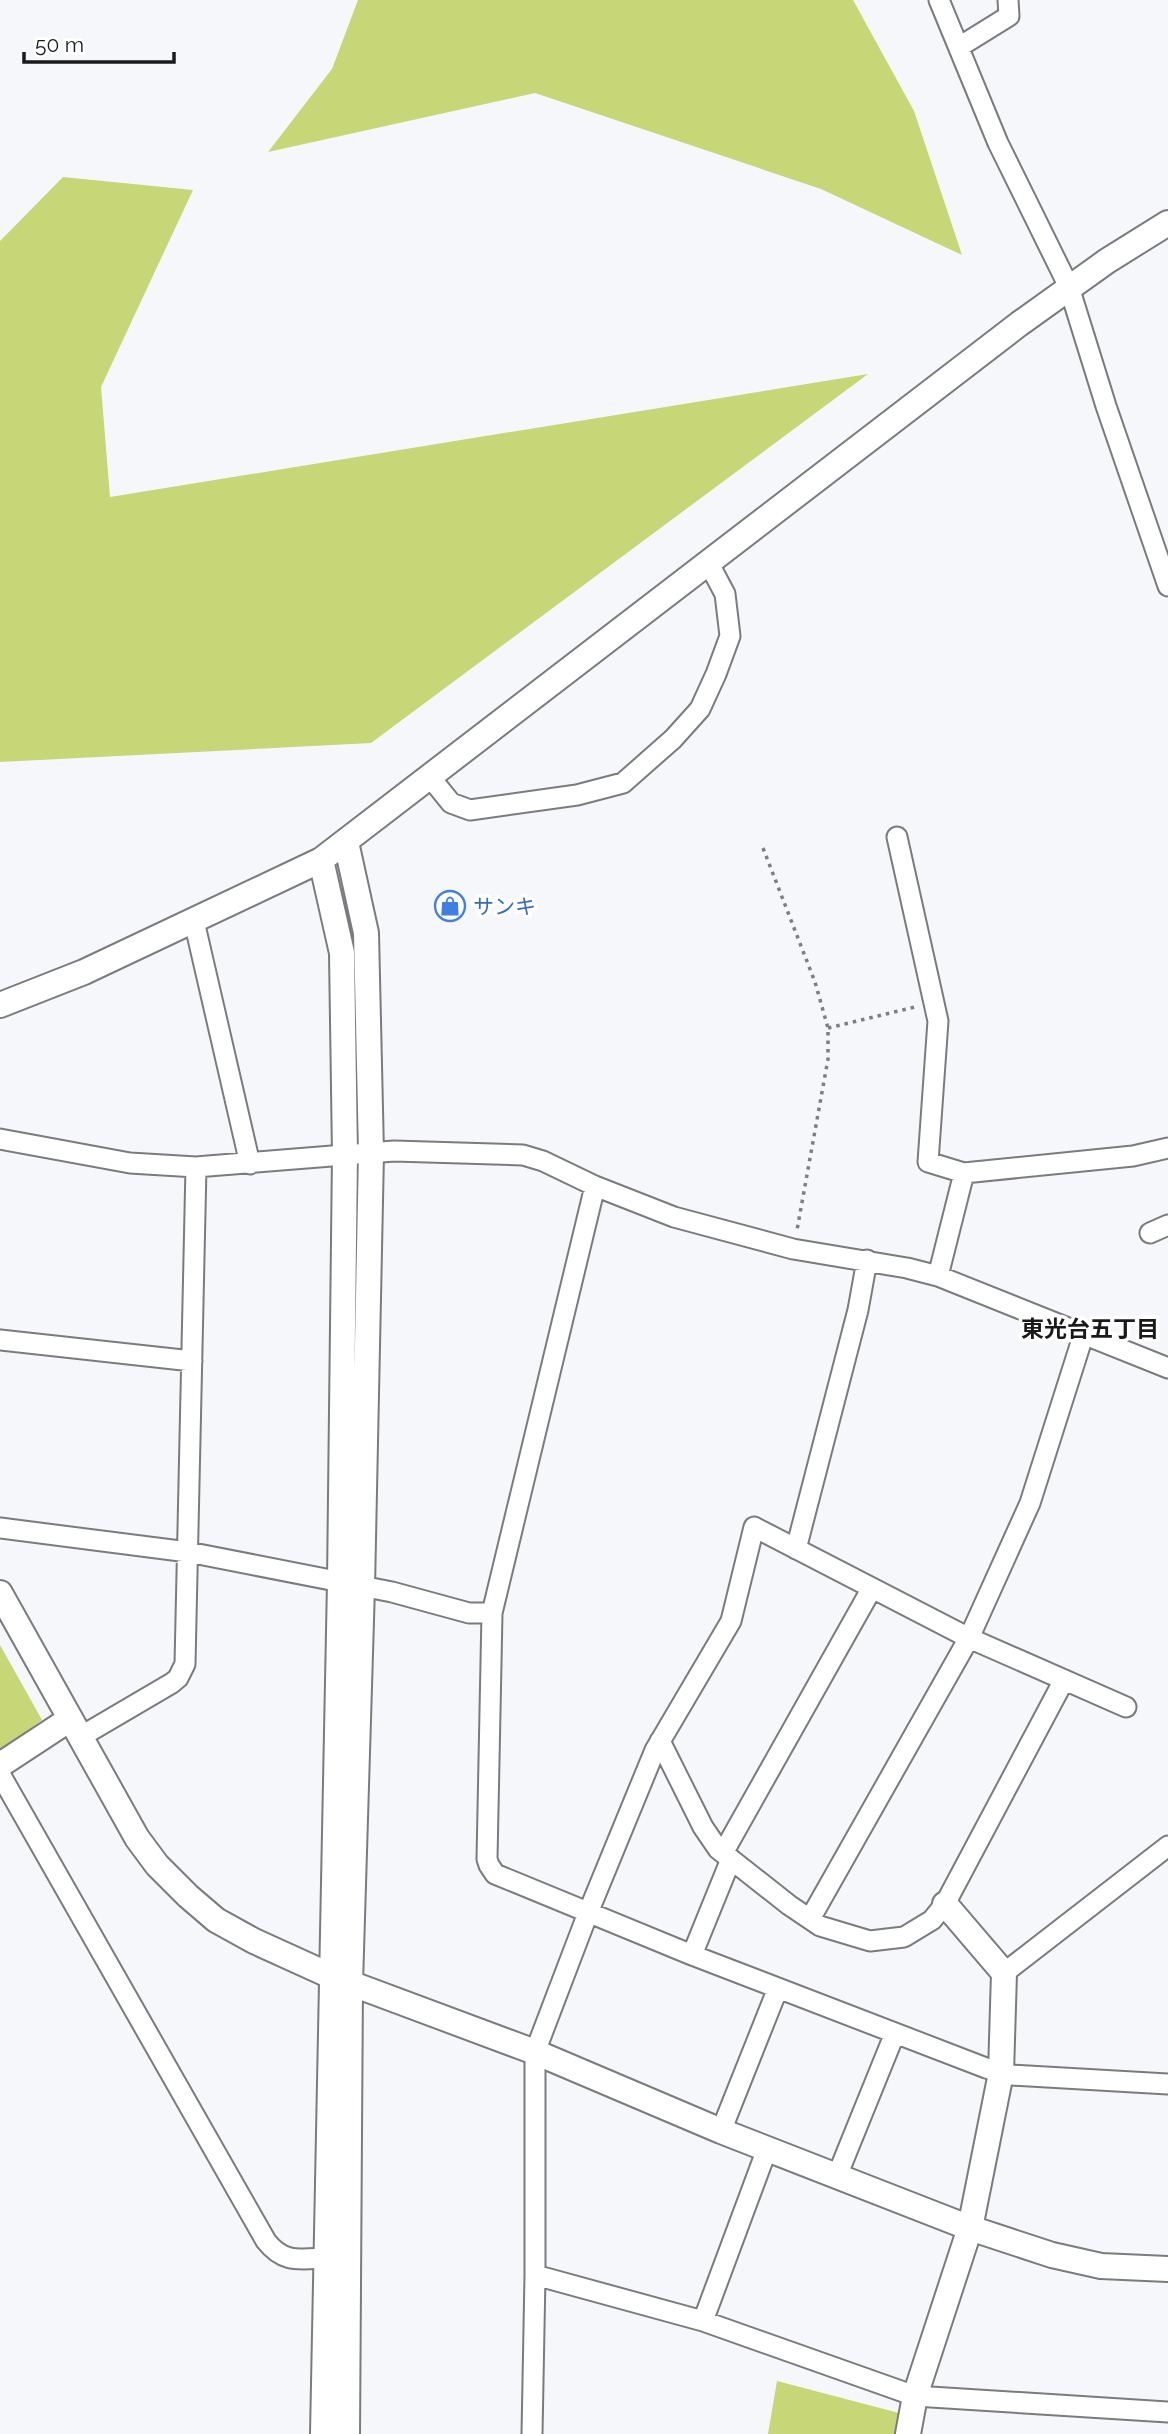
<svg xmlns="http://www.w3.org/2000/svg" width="1168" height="2434" font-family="Raleway,'Noto Sans JP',sans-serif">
<rect width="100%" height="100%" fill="#f6f7fa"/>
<path fill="#c7d677" d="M358,0h495l61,111 48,144 -141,-66 -286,-96 -267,59 64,-83z
M63,177l130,13 -92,197 9,110 758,-123 -497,369 -371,19v-521z
M0,1645l42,75 -42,31z
M777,2381l122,32 -4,21h-127z"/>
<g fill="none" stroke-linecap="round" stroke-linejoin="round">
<g stroke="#7a7b7e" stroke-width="23">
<path id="minor" d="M939,0l59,143 71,144 37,119 62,180
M959,47l50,-31 -1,-16
M430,777l21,26 19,7 107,-15 46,-12 50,-44 27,-30 16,-35 14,-38 -5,-42 -17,-32
M897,837l41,184 -10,141 36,11 169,-17 35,-8
M194,921l56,243
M0,1139l130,24 66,4 198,-16 129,4 20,6 52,25 79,31 119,32 114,19 31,8 230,92
M595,1186l-103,427 -5,246 2,6 6,9 197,81 294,113 25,7 157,9
M1150,1233l18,-8
M938,1276l26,-103
M0,1340l192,21
M0,1528l188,24 204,40 77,21h23
M796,1549l62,-239 9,-50
M80,1737l92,-54 6,-5 7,-14 11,-497
M660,1741l43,86 15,22 71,56 31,21 50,15 34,-4 28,-17 13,-16 119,-224
M0,1774l266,467c18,23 34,18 60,17
M723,1853l149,-265
M810,1919l159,-281 61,-135 54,-170
M692,1955l39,-96
M1004,1973l164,-127
M721,2131l57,-143
M837,2176l58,-143
M535,2275l168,46 212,75 253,16
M703,2321l64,-172
M532,2434l3,-159v-223l53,-139 67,-163 76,-129 23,-94 215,111 157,69"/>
</g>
<g stroke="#7a7b7e" stroke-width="28">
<path id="tertiary" d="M346,842l20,91 5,220 -9,434 -12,397 -3,450
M321,860l21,93 3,202 -5,427 -17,852
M0,1005l84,-33 237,-112 698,-536 88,-63 61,-38
M0,1593l137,245 20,27 31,31 28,24 38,21 77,35 204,76 186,79 249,97 82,27 49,11 67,3
M0,1765l70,-46
M908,2434l7,-38 55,-168 31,-155 3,-100 -59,-69"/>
</g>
<path stroke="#7d7e80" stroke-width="3.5" stroke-dasharray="3.5 5" stroke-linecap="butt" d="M763,848l52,134 13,46v31l-31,171
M828,1028l87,-21"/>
<use href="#minor" stroke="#fff" stroke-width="19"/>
<use href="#tertiary" stroke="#fff" stroke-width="24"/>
</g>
<defs>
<g id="shop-ring" transform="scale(1.575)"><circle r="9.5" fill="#fff" stroke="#3f7fe0" stroke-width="1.5"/><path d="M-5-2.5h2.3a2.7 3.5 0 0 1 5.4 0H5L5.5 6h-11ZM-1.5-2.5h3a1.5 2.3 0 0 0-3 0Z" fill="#3f7fe0"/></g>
</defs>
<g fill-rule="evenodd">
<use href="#shop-ring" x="450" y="906"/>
</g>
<g text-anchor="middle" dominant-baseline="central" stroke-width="7" stroke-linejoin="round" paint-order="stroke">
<g font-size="21" fill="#366cbe" stroke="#fff" text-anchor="start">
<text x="473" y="906">サンキ</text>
</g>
<g font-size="23" font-weight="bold" fill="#1a1a1b" stroke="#fff">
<text x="1090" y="1328">東光台五丁目</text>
</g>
</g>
<path d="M24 52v10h150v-10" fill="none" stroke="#1a1a1b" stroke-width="3.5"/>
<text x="35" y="52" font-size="21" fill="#1a1a1b" stroke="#ffffff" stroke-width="5" paint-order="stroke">50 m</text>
</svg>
